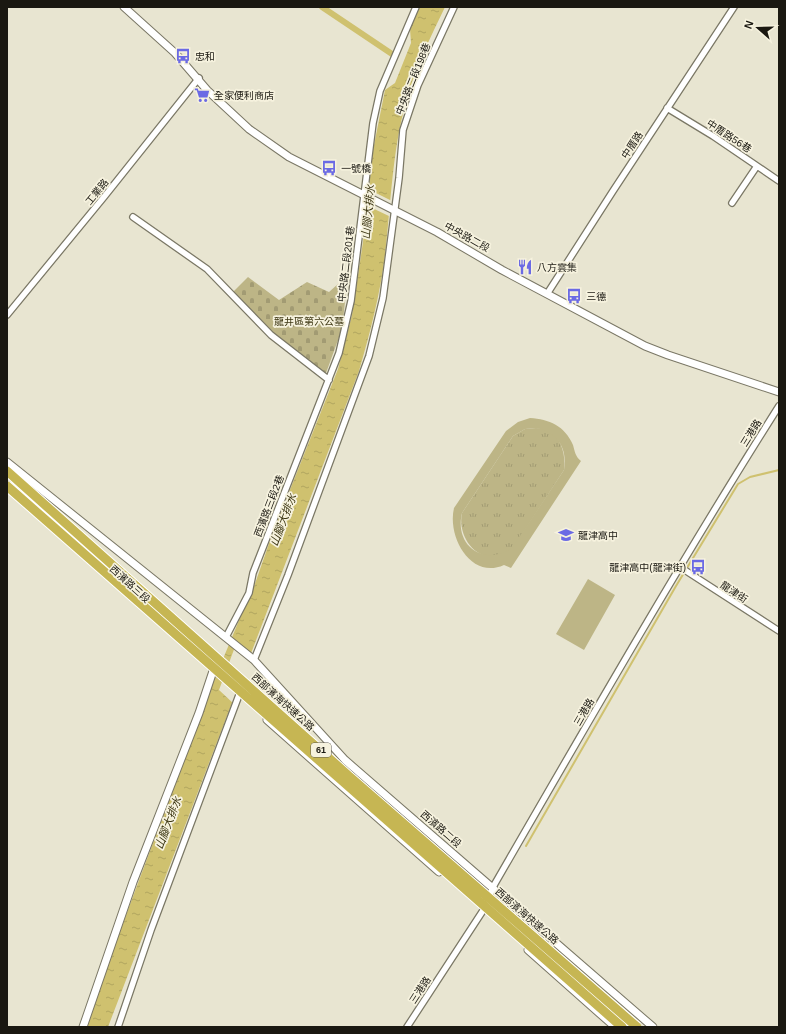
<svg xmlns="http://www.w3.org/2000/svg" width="786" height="1034" font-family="Arial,'Noto Sans TC',sans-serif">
<defs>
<pattern id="grass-tufts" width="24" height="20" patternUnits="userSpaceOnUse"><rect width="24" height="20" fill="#bdb586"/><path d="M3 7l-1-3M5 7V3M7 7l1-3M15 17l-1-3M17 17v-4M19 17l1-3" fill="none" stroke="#a29b73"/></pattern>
<pattern id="cemetery-stones" width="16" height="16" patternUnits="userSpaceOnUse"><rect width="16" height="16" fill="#bdb586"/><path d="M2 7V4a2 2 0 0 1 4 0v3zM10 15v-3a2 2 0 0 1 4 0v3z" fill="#a29b73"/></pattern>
<pattern id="water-ripples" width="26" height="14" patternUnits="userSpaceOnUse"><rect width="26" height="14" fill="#cfc16f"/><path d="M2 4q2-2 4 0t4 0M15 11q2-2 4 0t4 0" fill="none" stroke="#b1a55f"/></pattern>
</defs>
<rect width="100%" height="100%" fill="#e8e5d1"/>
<path fill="url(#grass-tufts)" d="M536,428c4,0 9,1 12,2 14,7 18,27 16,40l-51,78c-4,3 -8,6 -11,7 -26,9 -45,-19 -40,-42l51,-77 12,-7z"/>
<path fill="url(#cemetery-stones)" d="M348,275l-6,54 -16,44 -16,-9 -51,-39 -27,-32 16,-16 31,23 28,-18 22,10z"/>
<path fill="#bdb586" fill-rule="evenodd" d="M530,418c19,1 35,8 43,27 2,7 2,11 8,16l-70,107 -7,-3c-33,15 -57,-28 -50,-57l52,-77 12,-9zM536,428c21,4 32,20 28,42l-52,78c-28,19 -58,-2 -50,-35l51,-77 12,-7z
M588,579l27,16 -31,55 -28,-16z"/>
<path fill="url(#water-ripples)" d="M420,7h25c-15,31 -30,62 -39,95 -14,50 -15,102 -21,153 -5,40 -15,78 -26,116l-251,656h-24l129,-344 34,-82 3,-3 22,-63 66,-166 14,-54 11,-73 10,-92 12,-60 10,-7 16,-40 -1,-14z"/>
<path fill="#e8e5d1" d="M372,191l20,10 -1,16 -21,-10z
M236,644l15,14 -17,46 -15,-14z"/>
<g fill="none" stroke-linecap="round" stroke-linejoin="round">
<path stroke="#cfc16f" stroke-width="2" d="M526,846l150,-260 62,-102 12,-7 29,-7"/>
<path stroke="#cfc16f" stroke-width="6" d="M322,7l70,47"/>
<g stroke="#7a7765" stroke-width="8">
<path id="minor" d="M667,108l46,28 66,45
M732,203l25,-37
M133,217l74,52 64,66 58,45
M547,294l66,-103 121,-184
M7,315l97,-118 95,-119
M680,567l99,64
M226,637l23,-44 4,-20 86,-220 12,-52 22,-178 7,-32 36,-84
M254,660l34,-85 81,-219 14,-58 16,-120 4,-48 15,-45 36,-78
M118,1027l33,-97 88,-235
M407,1027l77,-118 9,-22c93,-161 186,-323 286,-481"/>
</g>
<g stroke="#7a7765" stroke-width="9">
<path id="tertiary" d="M124,7l51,46 32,37 42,39 40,28 148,75 65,38 143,76 23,9 111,37
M7,462l247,198 91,100 308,267
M267,720l172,152
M528,950l87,77
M83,1027l50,-145 66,-169 14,-42"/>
</g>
<use href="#minor" stroke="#fff" stroke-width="5.5"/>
<use href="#tertiary" stroke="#fff" stroke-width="7"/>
<g stroke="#fff" stroke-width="11" stroke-linecap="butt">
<path id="trunk-bridge" d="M7,471l342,305 288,251
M7,486l615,541"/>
</g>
<use href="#trunk-bridge" stroke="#c6b653" stroke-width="9"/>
</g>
<defs>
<g id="bus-bare" transform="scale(1.2)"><path d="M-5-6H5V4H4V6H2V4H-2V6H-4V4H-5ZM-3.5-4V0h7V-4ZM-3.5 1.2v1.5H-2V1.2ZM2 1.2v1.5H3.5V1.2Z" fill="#6b6ae4" stroke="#f6f2de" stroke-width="2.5" paint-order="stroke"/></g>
<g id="supermarket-bare" transform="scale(1.2)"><path d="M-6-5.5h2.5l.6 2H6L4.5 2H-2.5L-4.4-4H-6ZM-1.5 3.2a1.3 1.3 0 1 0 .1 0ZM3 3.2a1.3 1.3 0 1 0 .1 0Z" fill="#6b6ae4" stroke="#f6f2de" stroke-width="2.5" paint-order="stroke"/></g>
<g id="restaurant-bare" transform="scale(1.2)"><path d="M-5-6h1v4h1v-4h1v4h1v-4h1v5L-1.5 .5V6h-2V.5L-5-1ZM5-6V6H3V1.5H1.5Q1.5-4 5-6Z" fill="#6b6ae4" stroke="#f6f2de" stroke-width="2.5" paint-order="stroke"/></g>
<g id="school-bare" transform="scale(1.2)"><path d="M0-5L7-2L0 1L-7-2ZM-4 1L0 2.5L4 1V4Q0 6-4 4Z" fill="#6b6ae4" stroke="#f6f2de" stroke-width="2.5" paint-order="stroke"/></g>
</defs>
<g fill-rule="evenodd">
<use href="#bus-bare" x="183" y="56"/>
<use href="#supermarket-bare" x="202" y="95"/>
<use href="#bus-bare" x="329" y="168"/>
<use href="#restaurant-bare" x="525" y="267"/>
<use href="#bus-bare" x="574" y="296"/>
<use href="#school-bare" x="566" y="535"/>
<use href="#bus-bare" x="698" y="567"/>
</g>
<g text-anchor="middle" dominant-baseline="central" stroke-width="3.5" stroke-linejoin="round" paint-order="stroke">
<rect fill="#f6f2de" stroke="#5c594e" stroke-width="1" x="311" y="743" width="20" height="14" rx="3"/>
<g font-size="9" font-weight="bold" fill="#1a1811">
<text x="321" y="750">61</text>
</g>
<g font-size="10" fill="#1a1811" stroke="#f6f2de" text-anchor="start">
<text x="195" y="56">忠和</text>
<text x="214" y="95">全家便利商店</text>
<text x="341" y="168">一號橋</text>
<text x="537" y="267">八方雲集</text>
<text x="586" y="296">三德</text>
<text x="578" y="535">龍津高中</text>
<text x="686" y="567" text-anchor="end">龍津高中(龍津街)</text>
</g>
<g font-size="10" fill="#1a1811" stroke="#f6f2de">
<text transform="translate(413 79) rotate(-68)">中央路二段198巷</text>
<text transform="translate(729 136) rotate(33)">中厝路56巷</text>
<text transform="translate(632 145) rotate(-57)">中厝路</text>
<text transform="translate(97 192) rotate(-51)">工業路</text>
<text transform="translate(467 237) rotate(29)">中央路二段</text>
<text transform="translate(346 264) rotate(-83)">中央路二段201巷</text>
<text transform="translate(751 433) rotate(-58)">三港路</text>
<text transform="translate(269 506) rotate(-69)">西濱路三段2巷</text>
<text transform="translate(130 584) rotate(42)">西濱路三段</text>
<text transform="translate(734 592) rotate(33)">龍津街</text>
<text transform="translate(283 702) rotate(42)">西部濱海快速公路</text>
<text transform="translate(584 712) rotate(-60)">三港路</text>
<text transform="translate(441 829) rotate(41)">西濱路二段</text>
<text transform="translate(527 916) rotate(41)">西部濱海快速公路</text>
<text transform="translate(420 990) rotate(-57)">三港路</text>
</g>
<g font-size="10" fill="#3c3612" stroke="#f6f2de">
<text x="309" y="321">龍井區第六公墓</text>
</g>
<g font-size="11" font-style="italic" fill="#3c3612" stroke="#f6f2de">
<text transform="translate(368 212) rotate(-85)">山腳大排水</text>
<text transform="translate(283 520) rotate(-69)">山腳大排水</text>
<text transform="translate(168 823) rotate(-69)">山腳大排水</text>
</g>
</g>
<rect width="786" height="1034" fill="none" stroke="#1a1811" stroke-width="16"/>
<g transform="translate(758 28) rotate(290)" stroke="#f6f2de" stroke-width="3" paint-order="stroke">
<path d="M0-3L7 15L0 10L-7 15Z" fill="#1a1811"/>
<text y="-6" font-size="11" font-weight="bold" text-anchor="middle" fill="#1a1811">N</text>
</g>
</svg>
